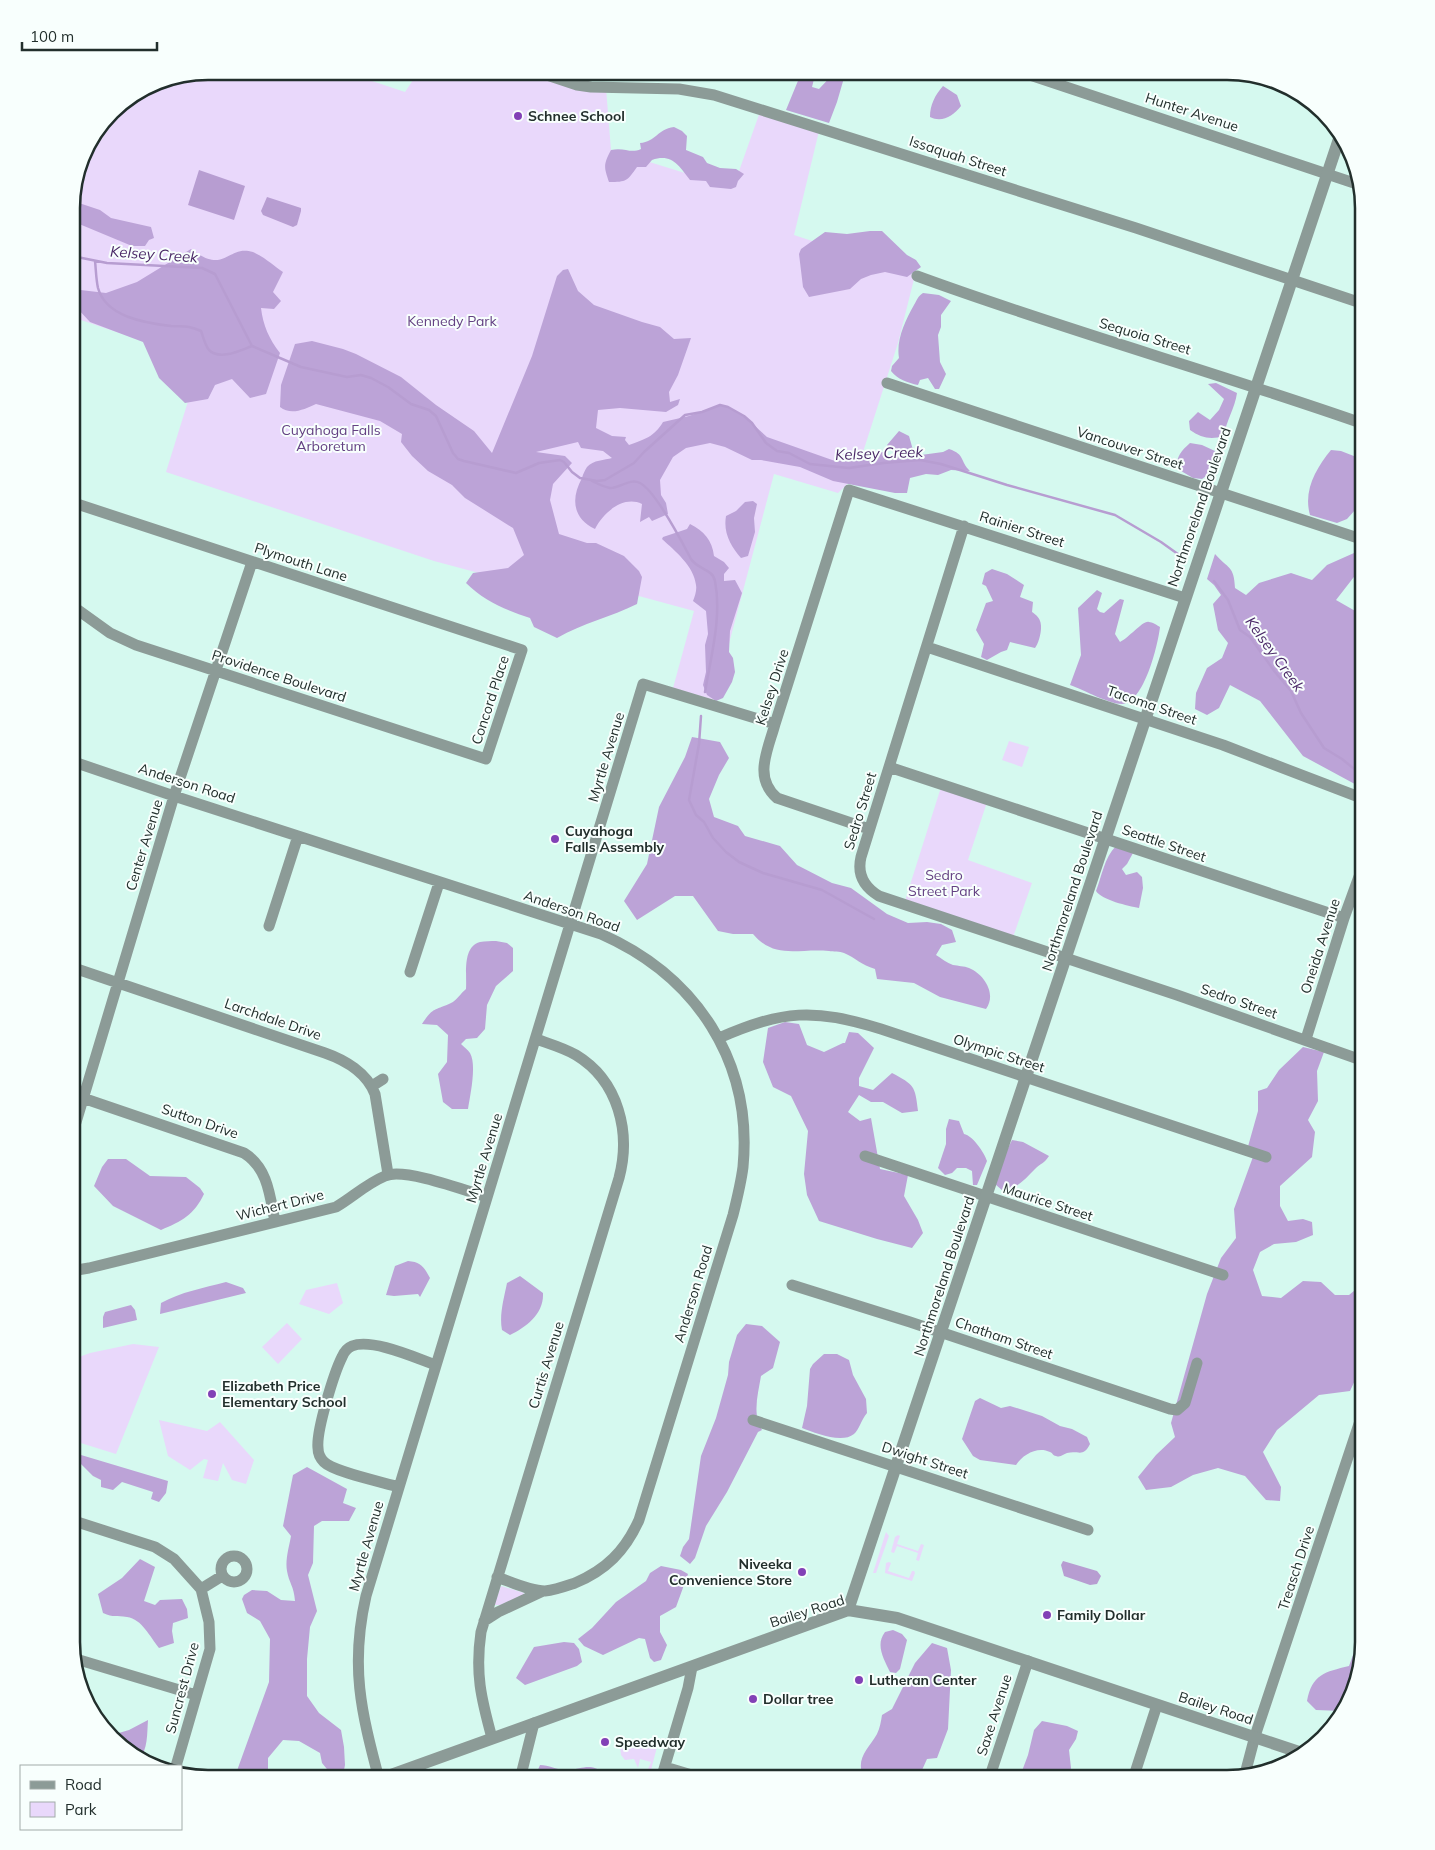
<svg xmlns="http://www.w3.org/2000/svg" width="1435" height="1850" font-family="Mulish,sans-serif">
<rect width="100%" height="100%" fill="#d5f9ef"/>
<path fill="#e9d8fb" d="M208,71h134l63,21 14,-21h116l71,17 5,62 122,38 28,-79 59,18 -26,108 121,40 -17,68 -43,134 -17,16 -64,-19 -60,226 -41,-12 21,-77 -92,-25 -97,-6 -71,-19 -268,-89 33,-106 -47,-22 -80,-27v-119l13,-51 32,-42 39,-23z
M1009,741l20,6 -7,20 -20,-7z
M942,784l46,15 -20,61 64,23 -20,57 -108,-36z
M337,1283l6,20 -14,11 -30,-10 7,-14z
M287,1323l15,16 -24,25 -16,-17z
M133,1344l26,3 -43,107 -45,-14v-80l19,-7z
M159,1420l48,11 13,-9 34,38 -8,24 -14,-4 -9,-17 -5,18 -15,-3 5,-18 -4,-1 -14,11 -22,-14z
M886,1532l3,4 -13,37h-3z
M898,1535l2,1 -3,8 21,7 3,-7 3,1 -5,16 -3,-1 2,-7 -21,-7 -3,7 -3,-1 4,-15z
M889,1562l2,1 -3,8 21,7 3,-7h2l1,2 -3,8 -27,-8 1,-10z
M501,1586l20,6 3,1 -1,3 -23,9h-6z
M620,1745l10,3 27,-1 -6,23 -3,-1 3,-7 -11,-3 -2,9 -4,-9 -9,1 -4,-5z"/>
<path fill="#bca3d7" d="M802,71h8l5,4 -3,12 7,2 17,-18h10l-9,31 -8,21 -43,-13z
M943,86l14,9 4,11c-8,10 -19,17 -31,11 0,-12 5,-22 13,-31z
M674,127l8,4 5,5 -1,14 17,7 4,6 13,5 16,1 8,5 -6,7 -2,6 -5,2 -21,-2 -4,-6 -16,-1c-11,-14 -18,-27 -38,-20l-6,7h-9c-10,14 -10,15 -28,15 -5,-15 -6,-17 2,-32 14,-3 19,4 30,-1l-1,-6c16,-1 17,-14 34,-16z
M72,198l7,5 21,7 11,8 40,9 3,11 -5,2 -4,6h-13l-60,-25z
M870,231h12l25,24 9,5 5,7 -14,10 -22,-5 -14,3 -10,4 -11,10 -41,8 -6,-10 -4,-33 2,-5 24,-17 22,2z
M191,249c35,27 36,-5 62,3 10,4 21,14 30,20l-10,20 8,9 -7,8 -13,-1c2,17 8,31 19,45l-14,41 -16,4 -18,-19 -17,6 -7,14 -23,4 -26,-25 -16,-36 -53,-20 -13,-14 -5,-2v-17l34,4 31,-11z
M568,269l10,22 16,14 48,17 18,5 14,12 17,-1 -13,37 -9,17 1,10 10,-3 -2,6 -12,7 -46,-4 -22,2 -2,18 16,8 14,1 -1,3 4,5c16,-6 25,-8 34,-23l26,-6 31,-11 8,2 16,9 23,21 68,24 20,-1 4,-6 11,-3 13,1 7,7 8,-2 -11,-12 12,-14 10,5 4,14 8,5 22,-3 6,-3c17,6 10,11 21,22l-19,-1 -13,5 -12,-1 -16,4 -3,15h-12l-62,-12 -33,-14 -39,-7h-9l-27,-13 -15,-4 -24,5 -13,9 -13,23 1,15 5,8 2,11 -16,7 -3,-4 -9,5 2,-18c-19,-9 -39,9 -47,25 -23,-11 -24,-31 -13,-51 1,-4 3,-8 5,-11 6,-7 18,-7 25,-9l-9,-7 -22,-3 -3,-6 -42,10 29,4 7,7 -19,21 -3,16 9,34 28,9h9l28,13 15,15 3,6 -5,27c-26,13 -54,19 -80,34l-23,-11 -4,-9c-24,-8 -46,-17 -64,-35l7,-10 35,-5 16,-13 -11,-27 -48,-30 -13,-13 -24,-14 -16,-15 -11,-14 1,-8 -22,-13 -64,-17c-11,5 -25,12 -36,3l1,-22 14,-41 17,-3 31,8 13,5 45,23 35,28 38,26 18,22 40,-97 25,-80 6,-6z
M923,293l16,2 12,6 -10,14v12l-3,8 2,27 6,12 -7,15h-4l-7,-11 -8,2 -2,5c-10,-2 -21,-6 -27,-14l1,-5 7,-8c-3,-18 6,-37 15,-53 3,-5 4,-9 9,-12z
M1216,383l21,10c-2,15 -11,28 -13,43 -13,4 -23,2 -34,-6l-1,-9 9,-9 12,8 9,-10 5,-11 -16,-15z
M1190,443l12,2 13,6 1,14 -6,8 -8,6 -9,-1 -17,-10c1,-12 5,-17 14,-25z
M1331,450l10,1 23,9v40l-17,19 -10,4 -27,-8c-7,-24 6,-47 21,-65z
M753,501l4,3 -3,14 1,14 -7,24 -7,2c-10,-12 -18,-25 -15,-42l10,-5 9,-9z
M690,524c14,7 22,16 24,32l10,6 5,6 -5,6v7l11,-1 7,13 -12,38 -1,21 4,6 2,14 -3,10 -9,16 -7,3 -9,-6 -4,-10 3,-13 -1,-27 3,-11 -2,-23 -13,-10c2,-5 4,-11 3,-16 -2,-19 -21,-34 -34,-46l1,-2 24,-8z
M1363,545l1,19 -28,36 28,16v173l-61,-33 -43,-55 -30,-16 -11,23 -12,7 -12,-6 1,-16 11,-25 15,-10 6,-15 -10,-13 -5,-26 8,-9 -7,-10 -7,-6 8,-25c13,15 19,11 20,34l11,7 13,-12 32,-10 21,7 15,-15 27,-12z
M992,569l15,5 17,11 -4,12 13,5 -1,10c3,2 7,5 8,9 3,7 -1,22 -5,27l-25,-6 -3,8 -6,2 -14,8 -6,-3 3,-13 -8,-14 10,-27 7,-2 -7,-15 -4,-2 3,-11z
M1097,590l5,3 -5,16 3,3 4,1 16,-14 4,1 -9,34 5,8c9,-4 23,-22 29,-20 3,0 8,3 11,5 -2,18 -16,76 -38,77 -13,0 -38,-14 -52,-19l11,-30 -3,-47z
M692,737l28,5 9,16 -10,17 -10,24 5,18 24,9 7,10 35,10 17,19 35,18 19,5 36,26 21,9 19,-1 14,2 11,6 4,12 -14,3 -6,10c5,3 11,8 17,10 5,1 11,1 16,3 15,6 28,26 17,41l-46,-12 -26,-14 -37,-4 -2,-10c-14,-4 -19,-11 -31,-16 -4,-2 -11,-1 -15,-2 -31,-3 -54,9 -76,-17h-20l-15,-3 -25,-35h-18l-38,24 -13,-19 23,-37 12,-57 26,-50z
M1116,846l17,7 -6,11 -5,5 4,6 11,-3 5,5 1,11 -4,20c-11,-2 -37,-8 -43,-17 6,-15 8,-33 20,-45z
M496,941l11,2 6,5v23l-17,15 -9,19 -2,24 -8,9 -11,1 -5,5c3,3 7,6 9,9 7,12 0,43 -2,56h-16l-9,-7 -5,-28 9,-12 1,-27 -11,-10 -15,-1c11,-17 12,-13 29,-21 5,-2 10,-10 15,-14 1,-15 -4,-42 14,-47 5,-1 11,-1 16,-1z
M785,1022l14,2 8,21 17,7 19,-9h2l4,-11 9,1 16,15 -15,30v8l14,4 19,-17c22,12 23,12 26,38l-16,2 -19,-11h-12l-12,-7 -11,17 12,9 11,-3 9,51 28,6 -4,21 14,24 5,13 -11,15 -35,-9 -58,-18 -12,-26 -3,-21 4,-43 -17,-35 -18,-9 -10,-25 5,-34z
M1303,1047l21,5 -7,19 1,30 -10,19 7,12 -3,25 -32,29v20l8,15 15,-2 9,3 1,13 -17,7 -22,2 -14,8 -7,18 9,26 19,2 22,-17 18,1 14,13h14l11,-9h4v75l-14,30 -31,4 -42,35 -14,22 18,35 -1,14 -14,-1 -21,-24 -27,-8 -25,7 -22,12 -25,3 -8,-13 18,-22 19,-18 -4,-14 36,-129 14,-36 15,-20 -2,-29 20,-55 -7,-4 11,-39v-20l9,-3 12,-18z
M949,1119l10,2 5,13c9,2 20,18 23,27l-10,24h-4l-1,-14 -6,-3h-9l-5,5 -7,2 -7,-7 8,-24v-15z
M1012,1140l11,2 26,14c-5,8 -8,7 -14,13 -10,10 -18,20 -32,22l-8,-7 10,-30z
M108,1159h18l24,17 36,1 14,11 4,6c-10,21 -22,27 -43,36l-48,-24 -19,-20 8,-19z
M408,1261c13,1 16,6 22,17l-10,19 -2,-3 -24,2 -8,-1 9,-29z
M520,1276l23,17c1,21 -17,34 -33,42l-8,-5c-3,-15 2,-32 5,-47z
M226,1282l17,6 3,5 -86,21 1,-11c20,-11 42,-15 65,-21z
M131,1305l4,5 2,10 -34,8v-11l2,-5z
M746,1324l16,2 18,16 -7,26 -12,8c-3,18 -9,38 1,54l-4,2 -31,60 -21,34 -11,32 -5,6 -10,-8 3,-9 6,-8 12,-83 15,-38 12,-43 1,-13 8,-27z
M824,1354h13l12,6 4,15 13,24 1,14c-6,7 -8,17 -13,21 -12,10 -39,-1 -52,-6l5,-22 3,-37 3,-5z
M980,1398l21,10 9,-2 10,3 22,7 18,10 12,3 15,8 3,7c-7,14 -11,6 -23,9 -4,1 -6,5 -11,3 -3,0 -3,-3 -6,-4 -12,-6 -27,2 -34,13l-36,-5 -7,-4 -11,-17 13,-38z
M71,1452l97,29 -2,12 -7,9 -8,-3 2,-7 -31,-10 -9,8 -12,-3v-7l-8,-4 -13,-13 -9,2z
M307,1467l40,22 -4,14 13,5 -7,13h-27l-8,5 -1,37 -5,12 9,36 -7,16 -3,32v37l12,17 22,17 3,17 1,18 -2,10 -12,-1 -9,-11 -2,-10 -21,-12 -16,-1 -15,18v21h-34l35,-97 1,-43 -10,-18 -13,-8 -5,-14 2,-4 8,-5 15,1 14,9 14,1c-1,-15 -6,-18 -8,-30 -2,-11 2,-24 4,-35l-8,-10 10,-51z
M140,1559l15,8 -11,34 11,4 5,-5 22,-1 5,10 1,9 -15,5 -1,8 2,12 -15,5c-9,-11 -17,-29 -32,-31 -11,-2 -13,1 -24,-4l-5,-19 24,-16z
M661,1566l20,4 7,4 -12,33 -16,9v16l7,13 -6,15 -7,2 -4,-4 -5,-19 -6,-1 -36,17 -19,-9 -6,-7 14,-11 24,-26 30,-21 4,-8z
M1364,1625v18l-18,67 -4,1 -26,-1 -9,-9c5,-27 18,-29 42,-35z
M893,1630l9,4 5,6 -7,29 -4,4 -6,-1c-6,-13 -15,-27 -5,-40z
M564,1642l10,1 5,6 3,13 -5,4 -52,19 -9,-7 18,-31z
M932,1643l15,5 4,22 -3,59 -11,29 -10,1 -9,20 -25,-2 -18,1 -13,-5c-5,-16 7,-25 15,-39 3,-6 4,-13 5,-19l10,-6 23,-46z
M148,1720c-1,14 0,29 -9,40l-27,-25 17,-5z
M1042,1721l25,5 11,5 -2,8 -7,11 2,18 -2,11h-50l9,-24 6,-25z
M540,1765c9,0 19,6 28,5 16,-1 21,-8 38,4v4l-72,1z"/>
<path fill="#b79dd1" d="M199,170l46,16 -11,34 -46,-15z
M267,197l34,11v3l-4,14 -4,2 -30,-12 -2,-4z
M1063,1561l34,10 4,5 -4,8 -7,1 -26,-9 -3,-11z"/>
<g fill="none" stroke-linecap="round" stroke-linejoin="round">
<path stroke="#b79dd1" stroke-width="2.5" d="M72,256l35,7 95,5 13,6 37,72 49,21 46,10 14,-2 10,3 17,9 23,17 18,6 7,6 17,37 5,6 6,2 52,12 23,-10 21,-3 4,2 8,10 8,6 17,3 8,-1 29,-17 10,-11 41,-37 17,-3 18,-7 8,2 16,9 8,7 14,20 11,8 12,2 21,11 39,4 34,-5 37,-3 21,4 66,21 108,30 46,27 21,15
M95,261c1,9 1,18 3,27 8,29 47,35 73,38 13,1 16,-1 30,5 2,5 4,14 8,19 11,11 32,0 43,-4
M592,481c6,3 12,6 18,7 10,0 20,-10 30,-5 16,8 42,59 51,76 6,10 22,10 24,22 7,36 -4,75 -10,111
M1214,581l14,19 12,30 10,7 25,35 16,19 10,22 23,35 18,11 22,18
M701,716l-2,28 -10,56 7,15 8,7 9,16 13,14 13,10 24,11 59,17 52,29"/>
<path stroke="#8c9b97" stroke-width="11" d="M535,71l42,14 14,2 88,2 35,6 422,133 228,76
M1018,71l339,113
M917,276c147,54 299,96 447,148
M887,383l477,157
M964,526l-103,331c-4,17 3,30 18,39l298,99 187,66
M71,605l39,28 26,12 350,114 36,-109 -451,-148
M927,647l296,98 141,54
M71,761l103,35 427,138c95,42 152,127 142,233 -2,16 -6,32 -10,48l-94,305c-14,31 -33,50 -64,63 -9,3 -20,7 -30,8 -15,0 -34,-9 -48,-14
M889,767l455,151
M869,829l-92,-31c-24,-21 -9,-48 -2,-74l74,-234 336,108
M269,926l29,-90
M71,967l254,86c20,7 42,20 50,41l13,80
M410,972l29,-89
M719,1038c65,-28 94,-30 162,-9l385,128
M1306,1039l38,-121 20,-55
M372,1086l11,-7
M71,1094l173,59c24,15 26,43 31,69
M71,1139l103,-343 78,-234
M865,1156l358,119
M71,1271l18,-3 247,-61c17,-10 30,-23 49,-31 18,-9 82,15 102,21
M792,1285l118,37 260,87 7,1 8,-7 12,-40
M753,1420l335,110
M399,1487c-17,-5 -65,-15 -75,-25 -4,-4 -6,-9 -6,-14 -2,-17 16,-75 24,-91 2,-5 5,-9 10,-11 20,-8 64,12 84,19
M71,1520l84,27 19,12 27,30 8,33 1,27 -34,117
M221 1569a13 13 0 1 1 26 0a13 13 0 1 1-26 0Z
M201,1589l21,-13
M484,1621l14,-9 45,-21
M76,1659l120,36
M492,1738c-11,-40 -17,-65 -11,-106l138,-454c12,-45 0,-97 -43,-123 -12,-7 -26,-11 -40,-16
M665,1767l40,12
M1245,1774l10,-38 109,-327
M379,1779c-18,-68 -29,-113 -13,-183l277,-912 132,40
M520,1779l14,-56
M661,1779l27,-91 4,-21
M989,1779l39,-118
M1133,1779l24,-74"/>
<path stroke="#8c9b97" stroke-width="12" d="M848,1610l493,-1477
M380,1779l468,-169 49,8 408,136"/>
</g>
<g fill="#8241b6" stroke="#f8fffd" stroke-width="2">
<circle cx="518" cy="116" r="5"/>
<circle cx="555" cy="839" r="5"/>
<circle cx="212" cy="1394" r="5"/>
<circle cx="802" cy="1572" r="5"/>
<circle cx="1047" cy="1615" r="5"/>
<circle cx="859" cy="1680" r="5"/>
<circle cx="753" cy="1699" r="5"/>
<circle cx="605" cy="1742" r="5"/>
</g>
<g text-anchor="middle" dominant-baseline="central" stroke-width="4" stroke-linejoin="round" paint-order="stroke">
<g font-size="14" fill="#222f2c" stroke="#f8fffd">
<text transform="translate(1192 112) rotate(18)">Hunter Avenue</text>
<text transform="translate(958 156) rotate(18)">Issaquah Street</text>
<text transform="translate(1145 336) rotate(17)">Sequoia Street</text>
<text transform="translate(1130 448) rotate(18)">Vancouver Street</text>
<text transform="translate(1199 507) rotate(-71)">Northmoreland Boulevard</text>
<text transform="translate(1022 529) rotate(18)">Rainier Street</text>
<text transform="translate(301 562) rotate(18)">Plymouth Lane</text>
<text transform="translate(279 676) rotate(18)">Providence Boulevard</text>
<text transform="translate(772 687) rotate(-72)">Kelsey Drive</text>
<text transform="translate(490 700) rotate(-72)">Concord Place</text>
<text transform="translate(1152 705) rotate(19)">Tacoma Street</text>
<text transform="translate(606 757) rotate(-73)">Myrtle Avenue</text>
<text transform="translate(187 783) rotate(18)">Anderson Road</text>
<text transform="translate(860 811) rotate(-73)">Sedro Street</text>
<text transform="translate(1164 843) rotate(19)">Seattle Street</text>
<text transform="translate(144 845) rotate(-73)">Center Avenue</text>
<text transform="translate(1072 891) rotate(-72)">Northmoreland Boulevard</text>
<text transform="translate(572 911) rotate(19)">Anderson Road</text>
<text transform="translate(1320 946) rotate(-72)">Oneida Avenue</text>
<text transform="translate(1239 1001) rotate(19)">Sedro Street</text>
<text transform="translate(273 1019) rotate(19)">Larchdale Drive</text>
<text transform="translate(999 1053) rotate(18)">Olympic Street</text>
<text transform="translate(200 1121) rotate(19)">Sutton Drive</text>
<text transform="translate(484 1158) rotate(-73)">Myrtle Avenue</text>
<text transform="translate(1048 1202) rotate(18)">Maurice Street</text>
<text transform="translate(280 1205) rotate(-14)">Wichert Drive</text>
<text transform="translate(944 1276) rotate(-72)">Northmoreland Boulevard</text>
<text transform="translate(693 1294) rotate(-73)">Anderson Road</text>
<text transform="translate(1004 1338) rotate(19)">Chatham Street</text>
<text transform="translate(546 1365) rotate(-73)">Curtis Avenue</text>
<text transform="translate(925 1460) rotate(18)">Dwight Street</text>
<text transform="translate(366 1546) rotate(-74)">Myrtle Avenue</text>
<text transform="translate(1296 1568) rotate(-72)">Treasch Drive</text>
<text transform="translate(807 1611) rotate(-18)">Bailey Road</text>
<text transform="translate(182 1688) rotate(-75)">Suncrest Drive</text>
<text transform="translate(1216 1708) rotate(18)">Bailey Road</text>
<text transform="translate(994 1715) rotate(-72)">Saxe Avenue</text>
</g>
<g font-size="14" font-weight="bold" fill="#222f2c" stroke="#f8fffd" text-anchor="start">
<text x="528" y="116">Schnee School</text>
<text x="565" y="831">Cuyahoga<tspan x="565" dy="16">Falls Assembly</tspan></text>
<text x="222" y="1386">Elizabeth Price<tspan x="222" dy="16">Elementary School</tspan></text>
<text x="792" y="1564" text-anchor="end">Niveeka<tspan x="792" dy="16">Convenience Store</tspan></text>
<text x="1057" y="1615">Family Dollar</text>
<text x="869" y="1680">Lutheran Center</text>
<text x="763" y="1699">Dollar tree</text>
<text x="615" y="1742">Speedway</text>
</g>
<g font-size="14" fill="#644183" stroke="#f8fffd">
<text x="452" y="321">Kennedy Park</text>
<text x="331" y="430">Cuyahoga Falls<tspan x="331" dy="16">Arboretum</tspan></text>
<text x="944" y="875">Sedro<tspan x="944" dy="16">Street Park</tspan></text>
</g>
<g font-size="15" font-style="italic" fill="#4a2867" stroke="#f8fffd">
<text transform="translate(154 254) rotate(4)">Kelsey Creek</text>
<text transform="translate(879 453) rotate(-2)">Kelsey Creek</text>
<text transform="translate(1275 654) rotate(54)">Kelsey Creek</text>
</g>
</g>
<path d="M0 0H1435V1850H0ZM208 80H1227A128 128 0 0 1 1355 208V1642A128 128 0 0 1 1227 1770H208A128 128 0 0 1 80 1642V208A128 128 0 0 1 208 80Z" fill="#f8fffd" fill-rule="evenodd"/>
<path fill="none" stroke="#222f2c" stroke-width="2.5" d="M208 80H1227A128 128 0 0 1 1355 208V1642A128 128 0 0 1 1227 1770H208A128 128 0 0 1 80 1642V208A128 128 0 0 1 208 80Z"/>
<rect x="20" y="1765" width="162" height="65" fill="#f8fffd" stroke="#a2aca9"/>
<rect x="30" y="1781" width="25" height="8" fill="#8c9b97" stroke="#a2aca9"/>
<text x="65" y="1790" font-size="15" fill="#222f2c">Road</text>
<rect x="30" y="1802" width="25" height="15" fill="#e9d8fb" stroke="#a2aca9"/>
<text x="65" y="1815" font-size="15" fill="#222f2c">Park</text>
<path d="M22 42v8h135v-8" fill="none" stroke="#222f2c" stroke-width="2.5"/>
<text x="30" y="42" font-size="15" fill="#222f2c" stroke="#f8fffd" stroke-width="4" paint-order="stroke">100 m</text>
</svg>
